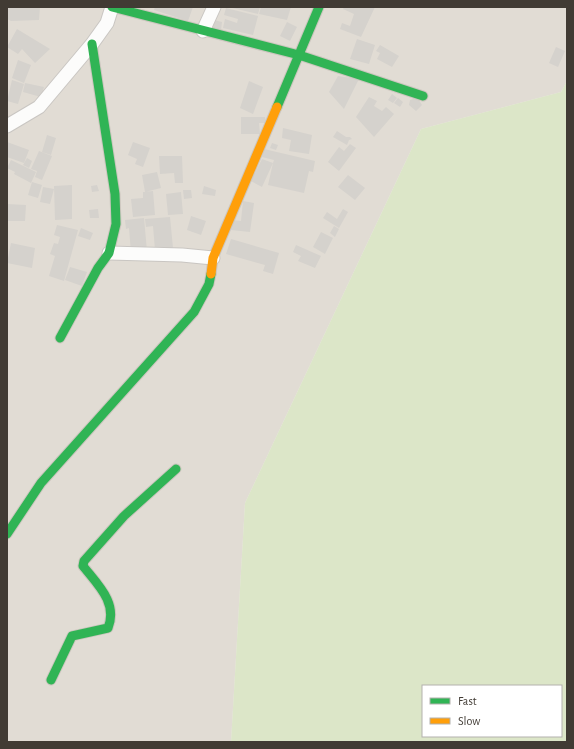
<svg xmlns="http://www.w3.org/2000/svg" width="574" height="749" font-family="'Alegreya Sans',sans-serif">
<rect width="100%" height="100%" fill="#edeae6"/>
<path fill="#e1dcd4" d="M7,7h560v74l-6,11 -140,37 -176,374 -14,239h-224z"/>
<path fill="#dce6c8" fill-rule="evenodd" d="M567,81v661h-336l14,-239 176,-374 140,-37zM423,686h138v50h-138z"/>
<path fill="#d5d2cd" d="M7,7h33l-1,13 -28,1 -4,-2z
M155,7h38l-5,14 -34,-11z
M228,7h32l-2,7z
M261,7h30l-4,13 -28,-6z
M344,7h31l-14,30 -21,-8 2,-6 8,3 4,-12 -11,-5z
M226,8l32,8 -5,19 -30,-7 2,-9 12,4 1,-4 -14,-4z
M214,20l8,2 -1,8 -8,-1z
M287,22l10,5 -7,14 -10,-5z
M17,29l33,20 -15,14 -13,-14 -4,5 -11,-7z
M357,39l18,6 -6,19 -19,-5z
M380,45l19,11 -7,11 -15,-8 3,-6 -4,-2z
M556,47l9,4 -7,16 -9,-4z
M18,60l13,5 -7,18 -12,-5z
M338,76l21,3 -15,30 -15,-17z
M12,80l12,4 -6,20 -11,-3z
M249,81l14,6 -10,27 -13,-6z
M25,83l19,4 -3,10 -18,-5z
M392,94l5,4 -4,5 -5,-3z
M369,97l8,4 -3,5 8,5 4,-4 8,7 -20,23 -18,-20z
M417,97l5,8 -6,6 -7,-6 1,-5z
M398,98l5,4 -3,5 -6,-4z
M241,117h24l1,6h-7l1,11h-19z
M283,128l29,7 -3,19 -20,-3 2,-11 -9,-2z
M337,131l9,6h4l2,2 -3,1 -2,5 -14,-8z
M47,135l9,3 -5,17 -9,-3z
M7,142l22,8 -5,13 -17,-6z
M133,142l17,6 -7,19 -8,-3 2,-5 -9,-4z
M272,143l6,2 -2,5 -6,-2z
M350,144l6,4 -17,23 -11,-9 11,-15 5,4z
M264,149l51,12 -2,11 -4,-1 -5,22 -36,-8 5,-22 -11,24 -11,-6 11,-22 11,4 1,-3 -12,-3z
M39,151l13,5 -10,24 -7,-3 2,-6 -6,-2z
M159,156h23l1,27h-8l-1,-10 -14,1z
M27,158l5,3 -3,7 -6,-3z
M11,160l25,12 -5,11 -17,-9 1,-2 -8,-4z
M157,172l4,16 -16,4 -3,-17z
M348,175l17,13 -10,12 -17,-13z
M32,182l10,3 -4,13 -10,-3z
M72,185v34l-17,1 -1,-34z
M97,185l2,6 -7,1 -1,-6z
M204,186l12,4 -1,6 -13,-2z
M43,187l11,2 -4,15 -10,-2z
M183,190h8l1,8 -8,1z
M153,191l2,24 -22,2 -2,-18 12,-1v-6z
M181,192l2,22 -15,1 -2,-21z
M243,201l11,2 -4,29 -19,-2 1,-10 9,1z
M7,204l19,1 -1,16h-18z
M98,209l1,9h-9l-1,-8z
M343,209l5,3 -9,16 -16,-10 4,-6 10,7z
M191,216l15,5 -5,14 -14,-5z
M170,217l3,31 -18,2 -2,-24 -7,1 -1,-8z
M144,218l3,33 -16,2 -2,-25 -3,1 -1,-9z
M57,225l21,5 -14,51 -15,-5 6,-20 -5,-2 4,-11 4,1 2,-7 -6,-2z
M334,226l5,3 -4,8 -5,-4z
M81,228l12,5 -3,7 -12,-4z
M321,232l12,6 -8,16 -12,-7z
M231,239l48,14 -6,21 -10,-3 2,-6 -39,-11z
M11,243l24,5 -3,20 -25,-5z
M296,245l25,11 -6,12 -17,-7 3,-5 -8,-4z
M70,267l17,5 -5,14 -17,-6z"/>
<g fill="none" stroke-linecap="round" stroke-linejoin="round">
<g stroke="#c9c6c2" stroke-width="15">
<path id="street" d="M203,31l11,-24
M7,126l32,-19 53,-63 15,-21 5,-16
M109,253l73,2 31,3"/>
</g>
<g stroke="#ccc6be" stroke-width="11">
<path id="fast" d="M112,7l187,48 124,41
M277,107l42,-100
M60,338l38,-70 11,-15 7,-29 -1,-30 -23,-150
M7,534l34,-51 153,-171 15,-28 2,-10
M51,680l21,-44 36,-8c10,-25 -10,-43 -25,-62l1,-5 40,-45 52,-47"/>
</g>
<g stroke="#ccc6be" stroke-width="11">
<path id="slow" d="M211,274l2,-16 64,-151"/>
</g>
<use href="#street" stroke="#fcfcfb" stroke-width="13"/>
<use href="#fast" stroke="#30b455" stroke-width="9"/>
<use href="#slow" stroke="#ff9f0a" stroke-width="9"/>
</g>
<rect width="574" height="749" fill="none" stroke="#413b34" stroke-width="16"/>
<rect x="422" y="685" width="140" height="52" fill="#ffffff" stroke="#b3b1ae"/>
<rect x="430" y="698" width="20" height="6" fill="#30b455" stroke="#b3b1ae"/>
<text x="458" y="705" font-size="12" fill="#413b34">Fast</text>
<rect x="430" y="718" width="20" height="6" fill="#ff9f0a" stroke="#b3b1ae"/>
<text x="458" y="725" font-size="12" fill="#413b34">Slow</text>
</svg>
